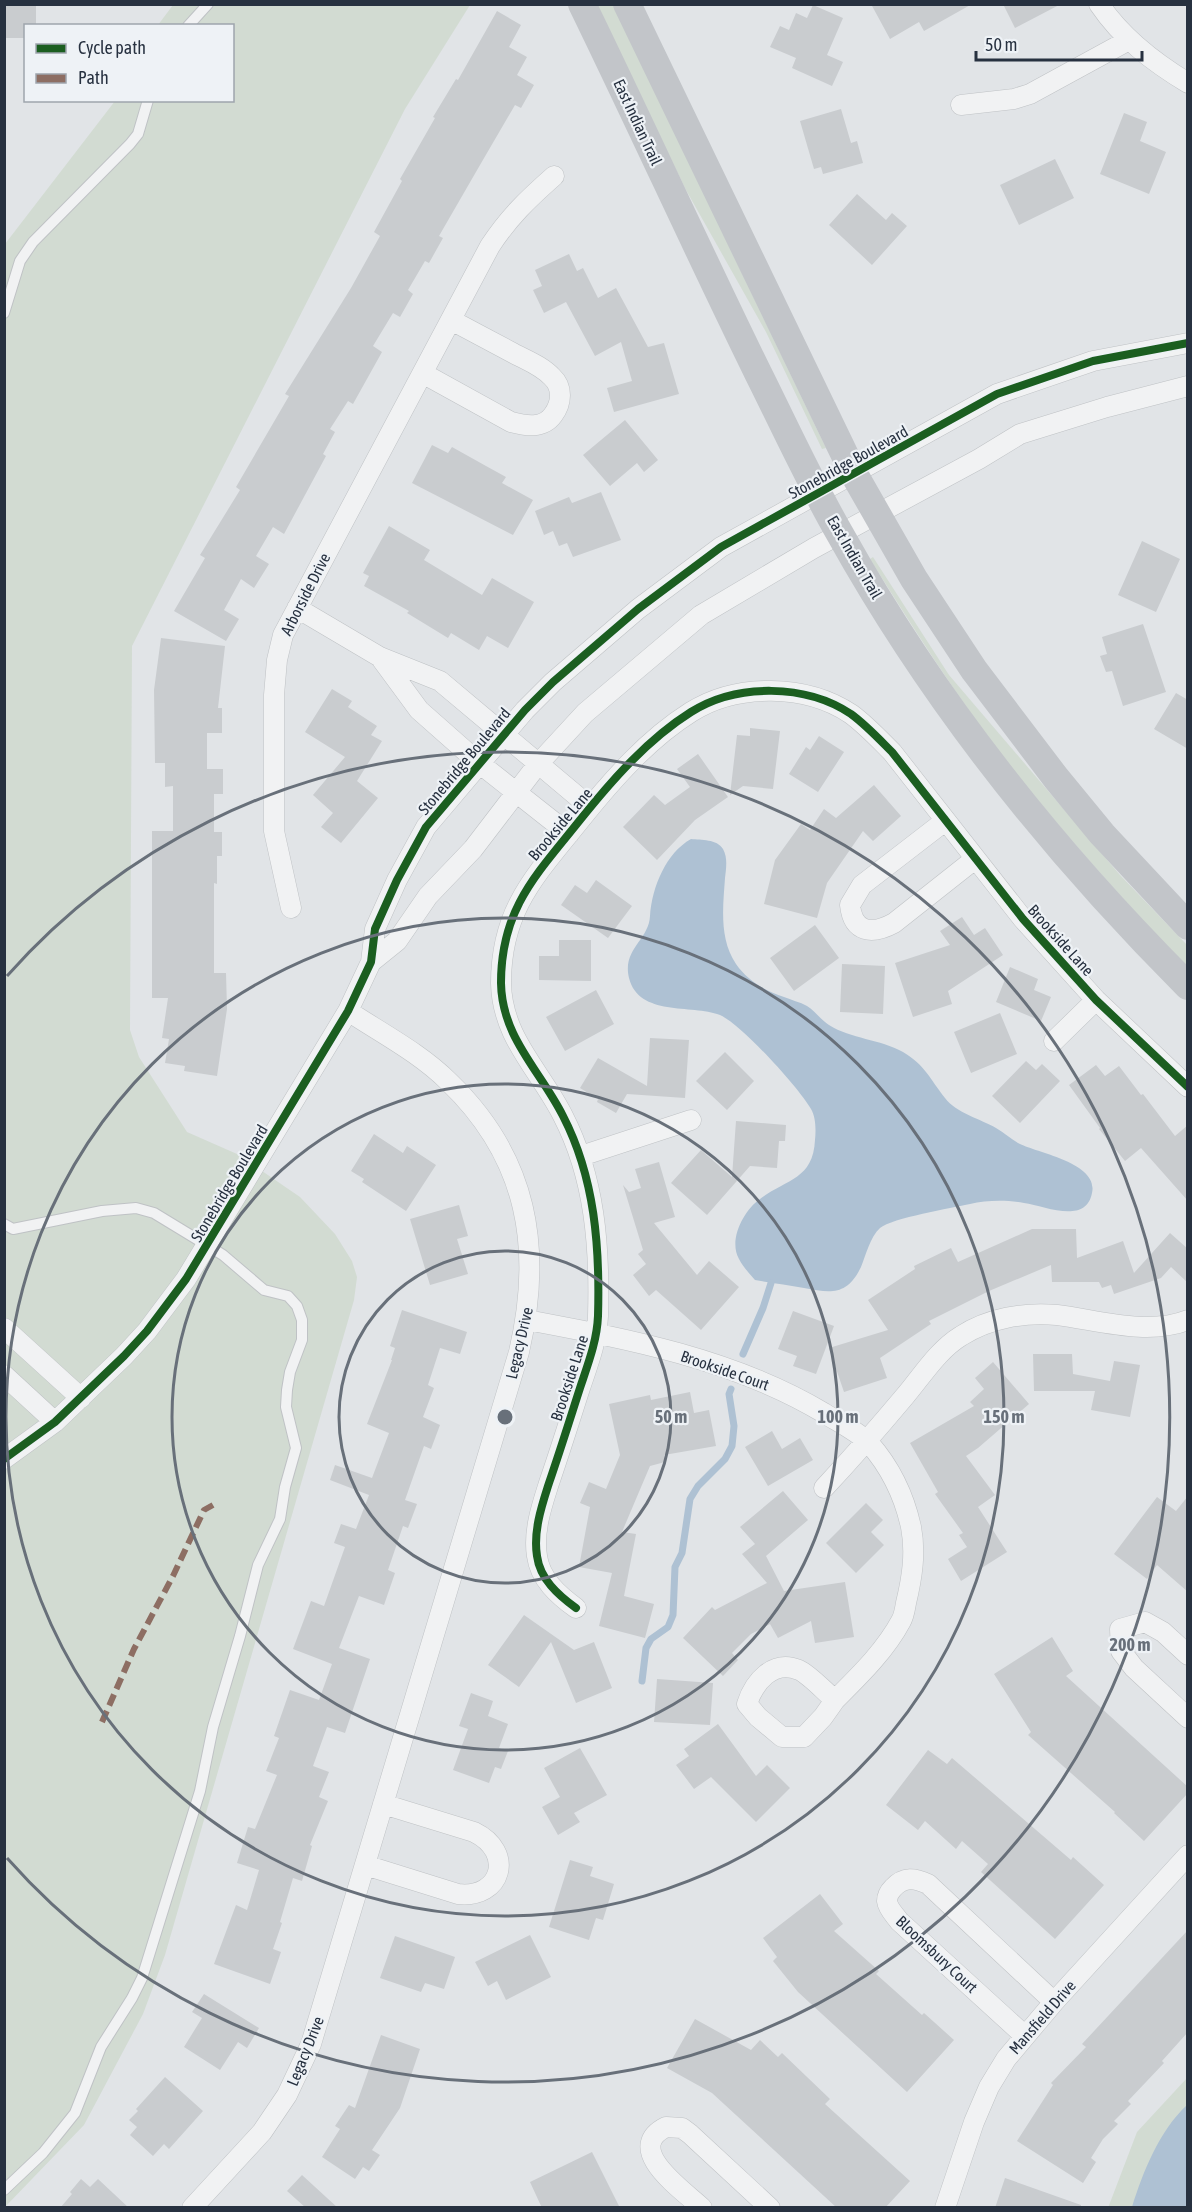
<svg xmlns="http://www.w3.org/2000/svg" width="1192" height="2212" font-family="'Asap Condensed',sans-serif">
<rect width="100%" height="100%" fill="#e1e4e7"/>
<path fill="#d2dbd2" d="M173,5h297l-65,104 -273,537 -2,384 9,27 48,75 50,22 63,43 35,37 17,27 5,16 -3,23 -189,655 -22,59 -59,111 -79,82v-1963l110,-143 117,-1v-74l-74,-1z
M596,5h17l213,443 -4,1 -56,-117 -80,-142z
M873,557l76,118 171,200 67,70v23c-58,-62 -115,-125 -168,-191 -55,-69 -103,-144 -149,-218z
M1187,2078v129l-79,1 29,-76z"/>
<path fill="#aec1d3" d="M691,839c10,1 26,0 32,10 5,9 3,20 2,29 -2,29 -6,61 11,86 12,17 29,27 48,33 7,3 16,5 23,9 8,5 14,14 22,19 22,14 51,14 74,27 22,13 27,27 42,46 11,15 36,21 51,30 9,5 16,12 24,16 18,9 79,19 72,49 -6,32 -47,13 -68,10 -16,-3 -37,-3 -54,1 -18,4 -78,14 -90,24 -10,9 -14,27 -19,39 -14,29 -30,26 -57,21 -16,-3 -33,-5 -49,-8 -5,-6 -12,-13 -16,-21 -11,-19 5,-49 21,-60 26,-20 53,-19 55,-59 1,-9 1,-23 -4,-31 -12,-21 -70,-85 -91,-94 -29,-11 -81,2 -91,-37 -7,-29 20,-38 21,-62 2,-29 16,-63 41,-77z
M1187,2105v102h-55c11,-35 27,-76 55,-102z"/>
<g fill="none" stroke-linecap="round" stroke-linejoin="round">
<path stroke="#aec1d3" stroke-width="7" d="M743,1354l20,-46 8,-25
M642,1681l4,-33 5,-9 17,-12 5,-12 2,-48 7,-14 8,-54 8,-13 27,-27 7,-13 2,-20 -5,-32 2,-5"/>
</g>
<path fill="#c9cccf" d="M4,4h32v22h-10v12h-22z
M871,4h101l-48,27 -5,-9 -29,17z
M1003,4h58l-46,24z
M813,5l30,13 -16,37 16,7 -11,24 -40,-18 4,-10 -26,-11 10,-21 9,4 7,-17 11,5z
M497,11l24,14 -12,22 18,10 -10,18 17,10 -13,23 -6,-3 -35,60 -41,71 4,2 -14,25 -4,-2 -17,29 5,4 -13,23 -7,-4 -20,33 9,6 -29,52 -5,-3 -18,28 5,3 -12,22 3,2 -42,78 -11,-7 -17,29 13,8 -15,24 -13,-9 -17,31 15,9 -13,22 -52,-30 31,-53 -5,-3 40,-65 -4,-3 53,-91 -4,-2 66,-106 29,-52 -6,-4 28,-51 -2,-2 35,-61 -2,-1 23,-38 2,1z
M841,109l10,34 6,-2 6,22 -40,11 -2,-7 -7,2 -14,-48z
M1124,113l23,9 -7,19 26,11 -17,42 -49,-20z
M1055,159l19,39 -55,27 -19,-40z
M857,194l29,26 6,-7 15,13 -35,39 -43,-40z
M569,254l8,17 6,-3 15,30 18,-10 32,59 16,-4 15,51 -65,18 -7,-24 25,-7 -11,-39 -26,14 -29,-54 -22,11 -11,-23 9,-4 -7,-16z
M625,420l33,40 -14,12 -7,-9 -27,23 -27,-31z
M432,445l16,8 4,-6 34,19 20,11 -4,6 31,17 -20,35 -101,-52z
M601,492l20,48 -48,17 -6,-14 -8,3 -6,-15 -9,4 -9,-24 34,-14 3,6z
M389,526l41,24 -6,10 58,35 10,-17 42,24 -26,46 -21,-12 -8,14 -28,-17 -3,5 -41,-25 2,-2 -45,-25 5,-10 -6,-3z
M1142,541l38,18 -24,53 -38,-17z
M1143,624l23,68 -43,14 -11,-35 -6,1 -6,-16 7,-2 -5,-17z
M161,638l64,8 -7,62h4v25h-15v36h16v25h-9v38h8v24h-5v28l-3,-1v90h12l1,36 -10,67 -33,-5 1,-5 -20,-3 4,-24 -7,-1 6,-40h-16v-167h21v-45l-8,1v-24h-10l-1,-73z
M332,689l20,12 -4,6 29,19 -6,9 11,6 -25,40 21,17 -37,45 -20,-16 12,-14 -20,-18 32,-38 -40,-25z
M1176,693l12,7v49l-34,-20z
M750,728l30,3 -7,58 -30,-3 -13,9 7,-60 13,1z
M819,736l25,16 -26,40 -29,-18 17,-27 4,3z
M698,754l30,43 -33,23 -38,40 -34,-33 31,-32 11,10 25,-18 -13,-18z
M874,785l27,31 -28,25 -10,-10 -36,52 -10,35 -53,-14 11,-44 26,-36 9,6 14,-21 12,9z
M596,880l36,26 -24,32 -47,-33 14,-20 12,8z
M962,917l12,18 11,-7 18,27 -55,36 4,13 -39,13 -18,-54 55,-18 -10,-14z
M815,925l24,33 -45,33 -24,-33z
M559,940h32v41l-52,-1v-24h20z
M842,964l43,2 -2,48 -43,-2z
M1010,967l28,12 -4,11 17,7 -10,24 -45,-19z
M596,990l18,34 -49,27 -19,-34z
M1000,1013l17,41 -46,19 -17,-41z
M650,1038l39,2 -4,58 -58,-4 -11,19 -19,-11 1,-3 -18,-11 18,-30 49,28z
M725,1052l29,29 -27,29 -31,-29z
M1026,1061l10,9 6,-6 18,17 -40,42 -28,-27z
M1096,1065l9,11 14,-10 22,29 2,-1 32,42 13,-11v76l-47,-53 -16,13 -26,-32 1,-1 -31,-43z
M736,1121l50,4 -1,16h-6l-2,27 -27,-2 -43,49 -36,-32 30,-33 31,27z
M374,1134l29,19 4,-7 29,19 -30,46 -44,-29 2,-3 -13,-8z
M659,1162l16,55 -21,6 43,52 12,-14 30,26 -38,43 -45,-40 -7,6 -16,-21 13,-11 -8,-10 5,-4 -20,-65 6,7 12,-4 -6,-19z
M459,1205l9,31 -11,3 11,35 -38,11 -20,-66z
M1032,1229h44l1,29 46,-17 11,32 36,-40 18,16v34l-17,-16 -10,11 -47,16 -3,-9 -9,3 -3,-6h-47l-1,-17 -62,26 -60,30 2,3 -51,34 7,20 -43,14 -15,-44 59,-18 -20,-30 47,-31 -1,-3 37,-18 7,14z
M402,1310l65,22 -7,22 -20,-6 -12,37 6,3 -11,29 17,8 -9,24 -7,-3 -19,54 12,4 -9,24 -5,-2 -15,44 7,3 -11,32 -25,-9 -20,52 31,11 -25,74 -18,-6 -14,39 16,6 -10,25 9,4 -18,44 2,1 -10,35 -9,-3 -13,44 2,1 -9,26 8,3 -11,32 -56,-20 22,-59 11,5 12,-40 -22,-7 11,-36 7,2 22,-54 -11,-4 13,-33 -5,-2 16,-46 29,10 13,-36 -39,-15 18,-48 13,5 21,-59 -11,-4 7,-19 15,5 13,-34 -39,-15 5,-15 37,13 17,-45 -22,-9 25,-64h-1l4,-12 -5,-2z
M793,1311l41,15 -18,48 -23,-8 4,-10 -19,-7z
M1033,1354h39l1,20 37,7 4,-20 26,4 -10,52 -39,-7 4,-19h-61z
M993,1362l36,42 -51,44 -12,8 29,39 -17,12 29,45 -46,29 -13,-22 19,-12 -8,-12 4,-2 -28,-39 3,-2 -28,-49 64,-37 -4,-4 14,-13 -9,-11z
M690,1392l4,21 15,-3 7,36 -52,9 1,7 -15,4 -28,66 14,2 -12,62 30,8 -9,34 -46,-12 13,-53 -33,-6 11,-60 -10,-4 9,-21 17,7 14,-34 -11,-51 41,-9 1,5z
M772,1431l10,18 18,-11 13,22 -45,26 -23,-39z
M783,1491l25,29 -42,36 18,35 61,-9 9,55 -39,6 -4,-22 -33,17 -8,-14 -19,10 -19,19 6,7 -15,16 -40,-38 29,-31 3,3 52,-27 -25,-29 13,-10 -15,-17z
M1188,1496v96l-31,-27 -10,14 -33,-25 43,-57 19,14z
M866,1503l17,17 -12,12 13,13 -28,28 -30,-30z
M524,1615l50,35 20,-8 18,46 -36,15 -25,-61 -32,45 -31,-22z
M1052,1637l21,34 -7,5 122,111v6l-44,48 -30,-28 1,-1 -87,-77 3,-3 -37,-58z
M657,1679l56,4 -3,42 -56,-3z
M471,1693l22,8 -5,15 20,8 -9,24 9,3 -7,18 -6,-2 -6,16 -36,-13 15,-41 -9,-3z
M718,1724l38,52 11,-11 23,23 -34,34 -45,-45 -17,12 -18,-24 13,-9 -5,-7z
M580,1748l27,47 -33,18 6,9 -22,13 -16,-28 18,-10 -16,-29z
M928,1750l19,14 5,-6 119,102 2,-3 31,28 -49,54 -74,-67 7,-8 -26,-23 -6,8 -31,-28 -7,9 -32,-25z
M570,1860l23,7 -3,9 24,8 -11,36 -7,-2 -7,22 -40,-13z
M820,1894l23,30 -9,7 45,40 -3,3 46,41 2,-2 30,27 -47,52 -109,-100 -25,-31 4,-4 -14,-19z
M1188,1930v102l-26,29 2,2 -36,38 3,3 -17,17 4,3 -15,15 -12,19 5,4 -13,21 -66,-42 36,-56 -2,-2 35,-36 -4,-3z
M530,1935l21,42 -45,23 -9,-19 -9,5 -13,-24z
M395,1936l60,21 -11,32 -19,-6 -4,9 -41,-14z
M204,1994l55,34 -12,20 -9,-6 -18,28 -36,-23 18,-29 -10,-6z
M695,2019l56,31 9,-10 18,17 4,-4 48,46 -5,5 85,77 -25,27h-48l-125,-115 -45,-25z
M381,2035l39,14 -20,59 -28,42 8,5 -11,16 -6,-4 -8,12 -33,-22 18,-28 -5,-3 14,-21 6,3z
M165,2077l38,34 -34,38 -5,-5 -11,12 -23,-21 7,-8 -8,-7 9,-9 -2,-2z
M592,2152l28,56h-78l-12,-26z
M302,2175l36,33h-32l-19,-17z
M1005,2178l76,27v3h-86z
M81,2179l9,8 8,-8 31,29h-69l12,-14 -2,-2z"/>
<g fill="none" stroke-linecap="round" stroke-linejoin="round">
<g stroke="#bfc2c5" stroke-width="12">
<path id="service" d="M188,26l20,-22
M4,313l16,-52 13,-19 97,-98 8,-10 10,-34
M4,1224l9,5 89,-18 34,-3 18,5 69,42 41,35 24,6 9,10 5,14v20l-12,32 -3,18 -1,17 10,41 -11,39 -5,32 -22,46 -18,71 -27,91 -13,64 -58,187 -10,20 -31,49 -26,66 -32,40 -39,37"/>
</g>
<g stroke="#bfc2c5" stroke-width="21">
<path id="minor" d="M1099,4c23,34 54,58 89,79
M961,105l53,-6 16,-5 99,-54
M424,374l87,48c15,4 32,7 42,-7 9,-12 10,-28 -1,-38 -10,-11 -26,-17 -39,-24 -21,-11 -41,-22 -62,-33
M297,608l83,49 60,24 150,126
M380,657l39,53 60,53 90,71
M945,821l-83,64 -12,20c3,28 22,30 44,18l81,-64
M291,908l-17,-77v-136l3,-35 6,-25 207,-389c19,-29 38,-47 64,-70
M371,962l26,-21 31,-45 45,-47 65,-85 47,-51 116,-98 113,-67 165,-89 41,-25 87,-27 81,-21
M1054,1041l42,-41
M581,1156l110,-36
M527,1320c101,19 207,39 297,93 14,9 33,18 45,30 22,25 35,52 42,84 5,26 1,51 -5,76 -1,6 -2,13 -5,18 -16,30 -42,55 -66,79 -10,-8 -25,-25 -36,-30 -26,-11 -45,12 -52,34l11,13 24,20h22l19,-20 12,-17
M4,1328l77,70
M4,1375l51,47
M4,1459l51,-37 69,-66 23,-25 39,-52 162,-268 23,-49 4,-33 22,-49 29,-53 99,-117 28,-28 85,-73 83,-62 276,-153 96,-33 95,-18
M824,1488c28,-30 55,-61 81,-92 17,-20 33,-46 56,-60 28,-18 63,-24 96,-21 41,5 90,21 131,5
M576,1608c-18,-13 -36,-29 -39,-52 -4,-25 5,-51 12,-73 11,-32 21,-64 31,-95 8,-24 17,-47 18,-72 2,-69 -3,-138 -35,-200 -23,-46 -61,-78 -62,-133 0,-75 36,-109 79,-163 32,-40 68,-81 111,-108 46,-29 115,-28 160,2 15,11 28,25 41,38l131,167 73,81 92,87
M1188,1655l-25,-23 -18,-10 -25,7 1,22 13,17 54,50
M365,1865l93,29c44,5 57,-42 16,-62l-91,-28
M1025,2036l-126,-115c-4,-6 -11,-12 -12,-20 0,-5 3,-10 6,-13 11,-12 22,-10 35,-4l126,118
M192,2208l70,-76 25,-37 24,-51 208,-692c24,-104 9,-194 -70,-270 -29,-29 -68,-49 -101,-71
M702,2208c-19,-18 -80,-59 -36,-81l16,1 8,6 80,74
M945,2208l29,-86 15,-35 17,-28 48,-57 134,-147"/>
</g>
<use href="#service" stroke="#f1f2f3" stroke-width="10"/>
<use href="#minor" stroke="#f1f2f3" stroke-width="20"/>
<path stroke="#c2c5c9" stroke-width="28" d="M582,4c60,123 116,247 176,369 27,54 52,109 82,161 93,167 213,317 348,452
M627,4l227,470 60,105 60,91 82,108 46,56 86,92"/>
<path stroke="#8d6e63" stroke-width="6" stroke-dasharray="12 6" stroke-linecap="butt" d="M102,1722l32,-73 39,-73 31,-66 9,-5"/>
<g stroke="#eef2f6" stroke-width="11">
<path id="cycleway" d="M4,1459l51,-37 69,-66 23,-25 39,-52 162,-268 23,-49 4,-33 22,-49 29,-53 99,-117 28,-28 85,-73 83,-62 276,-153 96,-33 95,-18
M576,1608c-18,-13 -36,-29 -39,-52 -4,-25 5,-51 12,-73 11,-32 21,-64 31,-95 8,-24 17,-47 18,-72 2,-69 -3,-138 -35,-200 -23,-46 -61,-78 -62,-133 0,-75 36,-109 79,-163 32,-40 68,-81 111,-108 46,-29 115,-28 160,2 15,11 28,25 41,38l131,167 73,81 92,87"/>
</g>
<use href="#cycleway" stroke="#1b5e20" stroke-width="8"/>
</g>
<g fill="none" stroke="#68707a" stroke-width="3">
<circle cx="505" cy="1417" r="166"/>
<circle cx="505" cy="1417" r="333"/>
<circle cx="505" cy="1417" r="499"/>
<path d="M7 976A665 665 0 1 1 7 1858"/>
</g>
<g text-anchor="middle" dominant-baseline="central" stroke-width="4.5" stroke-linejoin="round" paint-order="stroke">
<g font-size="16" fill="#273140" stroke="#eef2f6">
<text transform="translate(638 122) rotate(65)">East Indian Trail</text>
<text transform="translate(848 462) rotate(-29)">Stonebridge Boulevard</text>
<text transform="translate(855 557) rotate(60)">East Indian Trail</text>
<text transform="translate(305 594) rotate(-63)">Arborside Drive</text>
<text transform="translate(464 761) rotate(-50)">Stonebridge Boulevard</text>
<text transform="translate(560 824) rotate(-50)">Brookside Lane</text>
<text transform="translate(1061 940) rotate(48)">Brookside Lane</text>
<text transform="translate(229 1183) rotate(-59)">Stonebridge Boulevard</text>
<text transform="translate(519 1343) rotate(-77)">Legacy Drive</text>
<text transform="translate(725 1370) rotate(19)">Brookside Court</text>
<text transform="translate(569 1378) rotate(-72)">Brookside Lane</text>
<text transform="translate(937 1954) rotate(43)">Bloomsbury Court</text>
<text transform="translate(1042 2017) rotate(-49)">Mansfield Drive</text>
<text transform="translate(305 2051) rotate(-68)">Legacy Drive</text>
</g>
</g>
<circle cx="505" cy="1417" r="9" fill="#68707a" stroke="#eef2f6" stroke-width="3"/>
<g font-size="18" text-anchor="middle" font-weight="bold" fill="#68707a" stroke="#eef2f6" stroke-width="4.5" stroke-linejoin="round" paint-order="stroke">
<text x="671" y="1423">50 m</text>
<text x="838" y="1423">100 m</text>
<text x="1004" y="1423">150 m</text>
<text x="1130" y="1651">200 m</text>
</g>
<rect width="1192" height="2212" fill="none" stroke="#273140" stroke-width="12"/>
<rect x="24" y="24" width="210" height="78" fill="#eef2f6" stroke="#9ea5ad" stroke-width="1.5"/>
<rect x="36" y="44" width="30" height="9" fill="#1b5e20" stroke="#9ea5ad" stroke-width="1.5"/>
<text x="78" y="54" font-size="18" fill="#273140">Cycle path</text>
<rect x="36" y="74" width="30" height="9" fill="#8d6e63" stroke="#9ea5ad" stroke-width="1.5"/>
<text x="78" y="84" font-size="18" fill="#273140">Path</text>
<path d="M976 51v9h166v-9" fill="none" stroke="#273140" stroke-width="3"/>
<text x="985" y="51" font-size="18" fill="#273140" stroke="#eef2f6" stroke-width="4.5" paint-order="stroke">50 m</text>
</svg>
